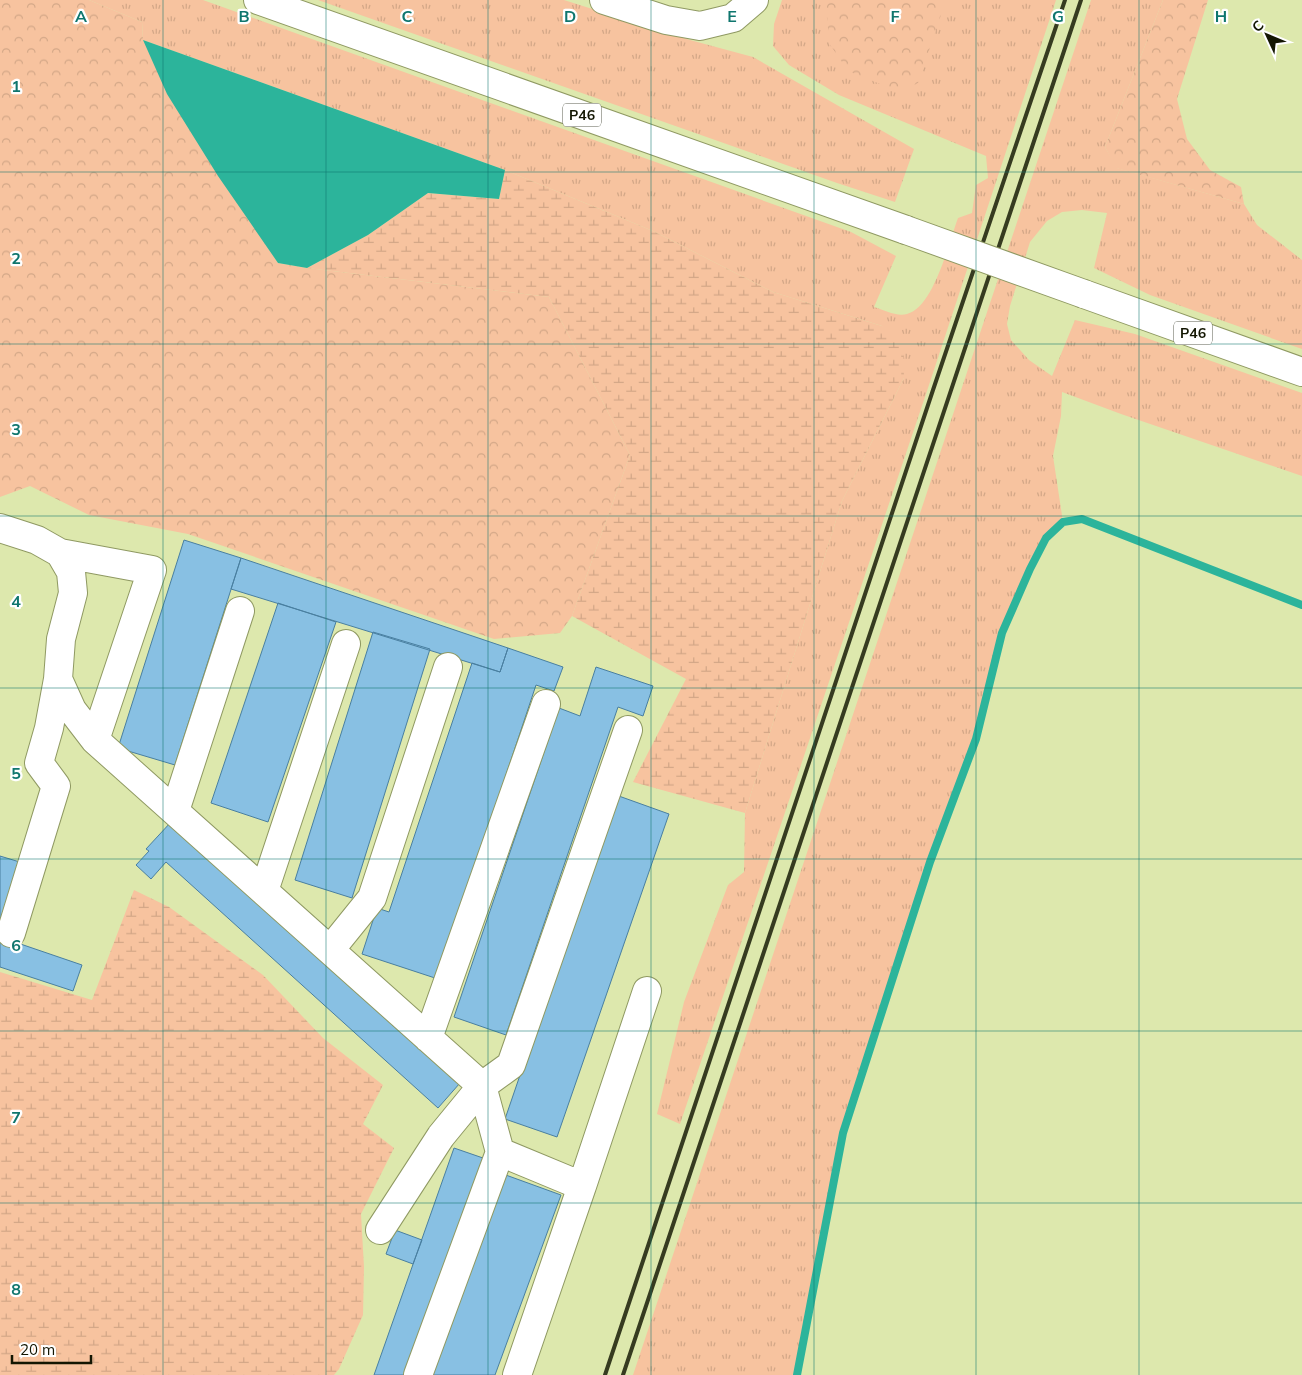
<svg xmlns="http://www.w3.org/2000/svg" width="1302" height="1375" font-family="Mulish,sans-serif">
<defs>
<pattern id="grass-tufts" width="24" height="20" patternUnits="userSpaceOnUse" patternTransform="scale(1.25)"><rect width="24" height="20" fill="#f7c39f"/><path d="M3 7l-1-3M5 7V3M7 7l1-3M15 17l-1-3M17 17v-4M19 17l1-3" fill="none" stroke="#d3a787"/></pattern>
<pattern id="forest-crowns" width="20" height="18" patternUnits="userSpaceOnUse" patternTransform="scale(1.25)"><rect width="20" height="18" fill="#f7c39f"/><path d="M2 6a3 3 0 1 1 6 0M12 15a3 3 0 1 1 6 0" fill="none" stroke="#d3a787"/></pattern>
<pattern id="wetland-marsh" width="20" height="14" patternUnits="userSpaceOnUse" patternTransform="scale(1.25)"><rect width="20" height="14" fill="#f7c39f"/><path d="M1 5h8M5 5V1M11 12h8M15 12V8" fill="none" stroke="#d3a787"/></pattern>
</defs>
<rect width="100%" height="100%" fill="#dde8ad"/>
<path fill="url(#grass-tufts)" d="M89,0h114l648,232 45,24 -22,51c10,3 23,10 33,7 27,-7 42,-72 51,-96l14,-5 4,-28 12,-7 -2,-22 -147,-61 -50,-30 -16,-19 1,-22 8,-24h274l-128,388 -248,736 -23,-10 27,-112 44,-117 16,-13 1,-59 97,-312 62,-123 -22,-52 -109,-34 -120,-61 -148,-61 -362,-130 -1,-18z
M318,0h246l126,40 63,17 161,92 -19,53 -58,-19z
M1091,0h72l-58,147 12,21 127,36 13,21 45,35v89l-152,-54 -56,-27 13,-55 -25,-3 -20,2 -15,9 -17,21 -20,64 -3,18 4,16 18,20 23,16 23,-56 60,14 167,59v83l-181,-62 -59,-22 -1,24 -8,40 10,66 -17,16 -16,31 -28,64 -26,106 -46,123 -87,271 -46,242h-164z"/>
<path fill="url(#forest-crowns)" d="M0,0h89l53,22 1,18 135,223 29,5 242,29 81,158 -58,161 -12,17 -66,6 -306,-105 -99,-19 -59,-29 -30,11z
M826,0h120l-28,83 -18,9 -52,-21 -19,-28z
M1163,0h45l-31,99 10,40 23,31 31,17 3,17 -128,-36 -11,-21z"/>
<path fill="url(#wetland-marsh)" d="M505,170l148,61 120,61 109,34 21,17 1,35 -62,123 -97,312 -112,-31 53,-103 -114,-63 58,-161 -81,-158 -242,-29 61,-33 60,-42 71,6z
M134,890l35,17 94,68 60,63 60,47 -20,39 31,24 -33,66 3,53 -1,48 -24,54 -5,6h-334v-403l92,28z"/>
<path fill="#2cb49b" d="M143,40l362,130 -6,29 -71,-6 -60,42 -61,33 -29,-5 -60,-87 -51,-82z"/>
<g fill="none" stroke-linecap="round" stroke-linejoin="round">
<path stroke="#2cb49b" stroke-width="8" d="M797,1375l46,-242 87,-271 46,-123 26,-106 28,-64 16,-31 17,-16 19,-3 220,86"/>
</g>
<path fill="#88c0e3" stroke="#497fa0" d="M184,540l57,18 -66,207 -57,-17z
M241,558l267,90 -8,24 -269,-83z
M278,603l58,19 -68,200 -57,-19z
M373,632l57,17 -78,249 -57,-18z
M508,648l55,19 -9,24 -18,-6 -98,294 -76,-25 15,-46 12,4 83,-249 28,9z
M596,667l57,19 -10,30 -25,-9 -112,328 -52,-18 105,-309 21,8z
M616,795l53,19 -112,323 -52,-18z
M171,822l289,261 -22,25 -272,-246 -15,17 -15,-14 13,-14 -3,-2z
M0,856l23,7 -23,75z
M0,937l82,28 -9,26 -73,-24z
M454,1148l29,10 -77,217h-32z
M503,1174l58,21 -66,180h-65z
M395,1230l27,10 -9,24 -27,-10z"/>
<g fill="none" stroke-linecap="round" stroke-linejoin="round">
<g stroke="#8f9962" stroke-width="30">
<path id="minor" d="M604,0l62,20 34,6 33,-8 21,-18
M0,528l37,12 23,13 11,19 2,21 -12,46 -3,40 14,31 23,30 387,346 29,-21 117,-335
M60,553l92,17 -57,170
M175,811l65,-200
M264,891l82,-247
M11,933l45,-147 -17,-23 10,-35 9,-49
M330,950l42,-52 76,-231
M428,1038l118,-334
M500,1152l82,34 -65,189
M582,1186l65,-195
M380,1230l61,-94 41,-50
M418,1375l82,-223 -18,-66"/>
</g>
<g stroke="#8f9962" stroke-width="30">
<path id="major" d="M258,0l648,230
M1084,294l218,78"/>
</g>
<use href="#minor" stroke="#fff" stroke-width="28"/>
<use href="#major" stroke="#fff" stroke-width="28"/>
<path stroke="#363b20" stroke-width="4" d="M605,1375l328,-985 132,-390
M623,1375l458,-1375"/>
<g stroke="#8f9962" stroke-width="30" stroke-linecap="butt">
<path id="major-bridge" d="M906,230l178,64"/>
</g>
<use href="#major-bridge" stroke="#fff" stroke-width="28"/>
</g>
<path fill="none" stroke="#0f766e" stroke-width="1" stroke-opacity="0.55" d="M163,0v1375M326,0v1375M488,0v1375M651,0v1375M814,0v1375M976,0v1375M1139,0v1375M0,172h1302M0,344h1302M0,516h1302M0,688h1302M0,859h1302M0,1031h1302M0,1203h1302"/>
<g text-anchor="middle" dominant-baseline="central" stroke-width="4.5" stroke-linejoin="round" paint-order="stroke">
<g fill="#fff" stroke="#5a5c4e" stroke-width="1">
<rect x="563" y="103.5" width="38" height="23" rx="4"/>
<rect x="1174" y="321.5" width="38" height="23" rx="4"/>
</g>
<g font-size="14" font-weight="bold" fill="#131602">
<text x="582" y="115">Р46</text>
<text x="1193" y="333">Р46</text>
</g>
</g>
<g font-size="16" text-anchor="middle" font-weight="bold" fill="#0f766e" stroke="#fff" stroke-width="4.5" stroke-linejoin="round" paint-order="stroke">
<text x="81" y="22">A</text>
<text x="244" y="22">B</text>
<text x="407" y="22">C</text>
<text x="570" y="22">D</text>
<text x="732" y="22">E</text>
<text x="895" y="22">F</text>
<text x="1058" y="22">G</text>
<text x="1221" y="22">H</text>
<text x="16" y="92">1</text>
<text x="16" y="264">2</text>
<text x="16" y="435">3</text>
<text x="16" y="607">4</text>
<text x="16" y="779">5</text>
<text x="16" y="951">6</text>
<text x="16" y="1123">7</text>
<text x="16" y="1295">8</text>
</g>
<g transform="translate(1267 35) rotate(314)" stroke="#ffffff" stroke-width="4" paint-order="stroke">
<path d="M0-4L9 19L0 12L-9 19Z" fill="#131602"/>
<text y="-8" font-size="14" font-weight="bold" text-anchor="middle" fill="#131602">С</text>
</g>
<path d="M12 1355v8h79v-8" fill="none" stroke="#131602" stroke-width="2.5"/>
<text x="20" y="1355" font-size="15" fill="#131602" stroke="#ffffff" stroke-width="4" paint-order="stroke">20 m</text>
</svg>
